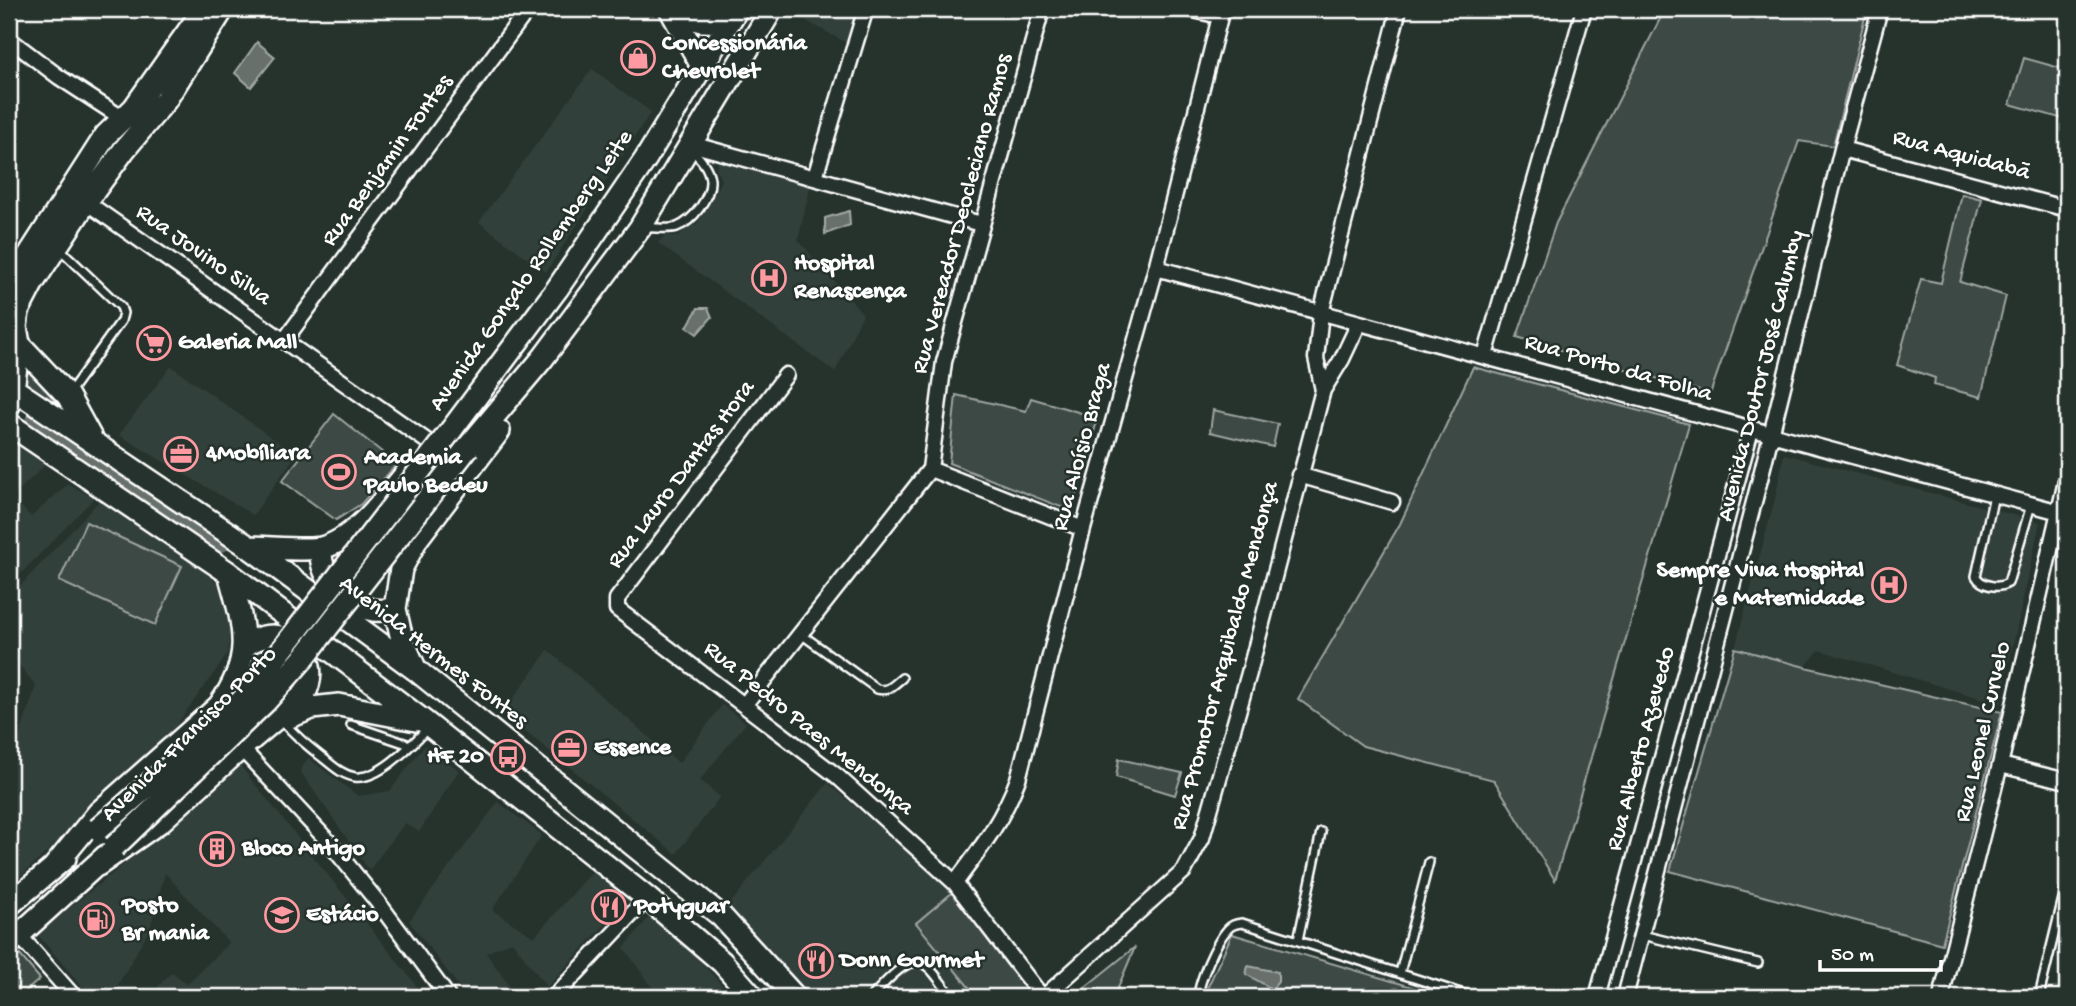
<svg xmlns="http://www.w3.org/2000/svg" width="2076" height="1006" font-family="'Gochi Hand',sans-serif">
<rect width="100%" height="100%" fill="#26332d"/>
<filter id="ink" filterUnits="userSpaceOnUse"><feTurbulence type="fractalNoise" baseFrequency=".0143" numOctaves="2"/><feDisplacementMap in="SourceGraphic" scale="14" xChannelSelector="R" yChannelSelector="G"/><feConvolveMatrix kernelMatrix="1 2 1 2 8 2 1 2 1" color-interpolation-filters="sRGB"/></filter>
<g filter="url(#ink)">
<path fill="#333f3a" d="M790,9h72l-14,35 -59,-33z
M592,69l59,43 -105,160 -67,-50z
M721,157l90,26 -13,57 65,74 -28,58 -177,-129 7,-8 12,2 13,-12h6l15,-23 10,-22 -5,-13z
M171,366l125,89 -43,60 -134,-80z
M17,445l28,20 -33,32 19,20 37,-33 26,14 -85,88v-134z
M1784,454l256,68 -40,182 -181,-54 -14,17 -70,-19 41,-153z
M99,501l98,64 22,19 11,24 2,17 -5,30 -65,90 -153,142v-119l27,-82 -27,-34v-54z
M548,650l131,113 43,-58 24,18 -46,57 20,17 -44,57 -173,-141z
M425,745l34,25 -40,62 -14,-9 -36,47 -69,-99 8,-13 50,38 32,-5z
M238,763l175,218 11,16h-276l24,-25 15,12 42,-41 -64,-70 -15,55 -39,69h-20l-54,-63 106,-85z
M828,783l125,109 -36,31 60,74h-177l-71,-92z
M498,802l44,33 -50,75 42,27 60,-67 34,30 -81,87 -35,-46 -26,12 31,44h-50l-58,-76z
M650,916l47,42 36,39h-89l8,-10 -28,-39z"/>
<path fill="#3e4944" stroke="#9ea4a2" stroke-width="2" d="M1665,9h202l-34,137 -34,-5 -89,253 -193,-57 39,-114z
M2024,58l43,12v50l-57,-16z
M1962,194l20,5 -22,83 46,14 -25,101 -47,-12 1,-7 -38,-13 24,-86 20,4z
M28,267l-18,70 58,68 -5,5 -54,-36v-73l4,-3z
M1473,367l216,57 -134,456 -61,-100 -131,-34 -65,-47 102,-175z
M956,395l70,16 5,-13 67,20 -27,93 -122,-48z
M1213,410l65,14 -5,23 -63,-15z
M334,414l63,50 -36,40 -25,16 -54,-39z
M86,522l96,44 -27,59 -96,-44z
M1735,648l70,19 197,45 -60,232 -272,-73z
M1119,759l63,14 -7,22 -59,-18z
M953,892l76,102 -3,3h-49l-61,-74z
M1232,934l214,63h-227l-14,-4z
M1135,947l-21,50h-41z
M20,955l20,24 -21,18h-10v-33z"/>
<path fill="#67706c" stroke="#a4a9a7" stroke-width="2" d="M257,42l18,15 -24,30 -16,-14z
M849,211l1,14 -25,9v-16z
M698,308h10l4,9 -15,17 -10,-7z
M1248,966l30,6v10l-6,7 -26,-15z"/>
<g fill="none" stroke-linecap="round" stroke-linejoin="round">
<path stroke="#67706c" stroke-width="18" d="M34,421l11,8
M59,438l162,105"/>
<g stroke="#fff" stroke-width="12">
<path id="lane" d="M644,228c10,-1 24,2 33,-1 16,-6 34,-30 33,-47 -1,-13 -11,-23 -20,-32
M59,248l62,59 2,6 -2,8 -51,71
M1994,495l-18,81c5,10 22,13 32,7l23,-78
M801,634l76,55c12,3 16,-4 25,-11
M283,721c12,15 25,25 40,37 9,7 19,17 32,19 25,3 58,-34 74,-50
M351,725l59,20
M1642,935l116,28
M1298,940l23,-108
M1400,973l29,-111
M871,997c13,-12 38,-47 57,-30 9,8 16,21 24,30
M1198,997c1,-16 18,-55 29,-67 4,-5 8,-6 15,-7l231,74
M2043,997l-3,-5 27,-110"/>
</g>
<g stroke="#fff" stroke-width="19">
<path id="street" d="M1189,9l31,7
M9,39l50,38 63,41
M691,144l290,80
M1842,149l225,60
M815,177l49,-162
M86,202l345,242
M1156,268l911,246
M284,341l244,-332
M1485,356l99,-347
M786,375l-169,224v10l220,167 118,107 87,114
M1323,390l-7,-32 5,-45 78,-304
M930,469l153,60
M1299,475l93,27
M745,704l185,-235 14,-107 98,-353
M241,748l87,93 52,64 68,92
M2000,765l67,16
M955,883c26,-35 48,-63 63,-104l65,-250 73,-261 66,-259
M19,935l55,62
M554,997l93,-99
M1044,997l140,-126 18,-33 47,-165 74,-283 19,-31 17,-36
M1597,997l154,-567
M1625,997l135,-518 82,-330 38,-140
M1941,997l59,-232 67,-288"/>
</g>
<g stroke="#fff" stroke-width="26">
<path id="secondary" d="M670,9l32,57
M672,12l29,9 28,1
M9,286l97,-151 28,-27 70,-99
M9,386l240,161 167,123 305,246 74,81
M9,405l4,-16 6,-45
M9,424l220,149 196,149 222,176 75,64 31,35
M452,429l105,-140 88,-129 92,-151
M91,438l-23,-42 -49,-52 -3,-17 2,-16 14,-27 54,-82 38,-52 41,-49 58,-92
M468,447l75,-89 97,-130 132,-219
M249,547c18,0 57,4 72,1 35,-8 67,-54 90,-80
M321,548c-2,29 23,57 52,62 7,1 15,0 22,-1
M415,668l-13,-29 -7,-30 6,-40 16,-30 82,-108
M287,718l25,-10 27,-3 77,15
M98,865l63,-44 80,-73 63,-53c22,-42 -24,-77 -59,-49
M54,867l45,-55 120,-106c36,-49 25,-79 10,-133
M9,905l56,-47
M9,944l97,-88"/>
</g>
<use href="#lane" stroke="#26332d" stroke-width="7"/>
<use href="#street" stroke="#26332d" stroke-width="14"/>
<use href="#secondary" stroke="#26332d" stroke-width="21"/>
<g stroke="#fff" stroke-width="26" stroke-linecap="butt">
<path id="secondary-bridge" d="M98,829l123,-107 26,-27 205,-266
M114,847l151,-145 37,-42 166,-213"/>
</g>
<use href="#secondary-bridge" stroke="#26332d" stroke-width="21"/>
</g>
</g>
<defs>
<g id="shop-ring" transform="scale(1.75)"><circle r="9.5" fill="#26332d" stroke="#ff9aa2" stroke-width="1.5"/><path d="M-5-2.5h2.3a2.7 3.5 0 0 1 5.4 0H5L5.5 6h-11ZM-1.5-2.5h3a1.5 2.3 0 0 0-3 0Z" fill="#ff9aa2"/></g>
<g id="hospital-ring" transform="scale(1.75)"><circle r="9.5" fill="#26332d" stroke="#ff9aa2" stroke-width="1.5"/><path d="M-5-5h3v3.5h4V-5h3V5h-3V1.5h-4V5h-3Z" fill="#ff9aa2"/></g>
<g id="supermarket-ring" transform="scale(1.75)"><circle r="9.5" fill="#26332d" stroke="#ff9aa2" stroke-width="1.5"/><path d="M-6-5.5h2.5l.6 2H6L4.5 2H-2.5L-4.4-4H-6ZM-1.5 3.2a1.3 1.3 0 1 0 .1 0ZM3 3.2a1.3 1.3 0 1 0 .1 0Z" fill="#ff9aa2"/></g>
<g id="office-ring" transform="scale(1.75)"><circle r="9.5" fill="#26332d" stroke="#ff9aa2" stroke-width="1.5"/><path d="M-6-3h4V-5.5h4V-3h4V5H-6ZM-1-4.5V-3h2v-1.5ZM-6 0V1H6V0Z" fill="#ff9aa2"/></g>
<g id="stadium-ring" transform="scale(1.75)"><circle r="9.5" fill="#26332d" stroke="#ff9aa2" stroke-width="1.5"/><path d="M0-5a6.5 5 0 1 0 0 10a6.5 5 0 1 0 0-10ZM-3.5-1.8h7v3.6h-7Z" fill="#ff9aa2"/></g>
<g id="bus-ring" transform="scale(1.75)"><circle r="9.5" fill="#26332d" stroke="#ff9aa2" stroke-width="1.5"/><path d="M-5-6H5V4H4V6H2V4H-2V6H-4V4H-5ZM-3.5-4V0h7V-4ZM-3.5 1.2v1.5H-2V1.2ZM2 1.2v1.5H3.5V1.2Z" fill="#ff9aa2"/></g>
<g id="building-ring" transform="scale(1.75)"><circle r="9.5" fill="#26332d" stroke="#ff9aa2" stroke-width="1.5"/><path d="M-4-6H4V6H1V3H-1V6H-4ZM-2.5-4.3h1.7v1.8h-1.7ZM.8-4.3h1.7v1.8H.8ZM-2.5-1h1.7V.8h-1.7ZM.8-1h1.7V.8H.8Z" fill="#ff9aa2"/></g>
<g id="restaurant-ring" transform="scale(1.75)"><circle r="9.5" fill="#26332d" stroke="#ff9aa2" stroke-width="1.5"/><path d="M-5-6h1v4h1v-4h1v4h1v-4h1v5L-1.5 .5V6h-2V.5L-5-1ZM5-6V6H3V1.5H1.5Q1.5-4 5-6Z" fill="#ff9aa2"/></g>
<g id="university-ring" transform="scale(1.75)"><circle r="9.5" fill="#26332d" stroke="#ff9aa2" stroke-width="1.5"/><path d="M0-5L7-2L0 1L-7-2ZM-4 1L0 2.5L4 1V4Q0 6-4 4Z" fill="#ff9aa2"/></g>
<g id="fuel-ring" transform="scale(1.75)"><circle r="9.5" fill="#26332d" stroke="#ff9aa2" stroke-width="1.5"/><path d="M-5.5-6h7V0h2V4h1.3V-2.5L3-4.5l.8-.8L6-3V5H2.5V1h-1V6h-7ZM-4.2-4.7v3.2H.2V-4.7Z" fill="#ff9aa2"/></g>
</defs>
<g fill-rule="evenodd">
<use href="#shop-ring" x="638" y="58"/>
<use href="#hospital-ring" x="769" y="278"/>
<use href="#supermarket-ring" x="154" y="343"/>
<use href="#office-ring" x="181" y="454"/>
<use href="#stadium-ring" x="339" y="472"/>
<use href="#hospital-ring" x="1889" y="585"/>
<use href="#office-ring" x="569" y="748"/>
<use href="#bus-ring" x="508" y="757"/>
<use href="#building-ring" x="217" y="849"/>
<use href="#restaurant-ring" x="609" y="907"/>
<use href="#university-ring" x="282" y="915"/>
<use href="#fuel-ring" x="97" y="920"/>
<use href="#restaurant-ring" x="816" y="961"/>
</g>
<g text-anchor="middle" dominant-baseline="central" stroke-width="5" stroke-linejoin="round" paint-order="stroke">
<g font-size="24" font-weight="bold" fill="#fff" stroke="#26332d" text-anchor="start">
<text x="662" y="44">Concessionária<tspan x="662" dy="28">Chevrolet</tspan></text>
<text x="794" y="264">Hospital<tspan x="794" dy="28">Renascença</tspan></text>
<text x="178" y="343">Galeria Mall</text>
<text x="206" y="454">4Mobíliara</text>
<text x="364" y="458">Academia<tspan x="364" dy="28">Paulo Bedeu</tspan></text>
<text x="1864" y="571" text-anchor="end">Sempre Viva Hospital<tspan x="1864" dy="28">e Maternidade</tspan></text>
<text x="594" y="748">Essence</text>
<text x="484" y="757" text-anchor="end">HF 20</text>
<text x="242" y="849">Bloco Antigo</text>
<text x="122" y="906">Posto<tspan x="122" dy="28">Br mania</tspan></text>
<text x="634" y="907">Potyguar</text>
<text x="306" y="915">Estácio</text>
<text x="840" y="961">Donn Gourmet</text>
</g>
<g font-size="24" fill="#fff" stroke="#26332d">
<text transform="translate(1961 156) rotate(15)">Rua Aquidabã</text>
<text transform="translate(388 161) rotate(-54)">Rua Benjamin Fontes</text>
<text transform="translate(963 214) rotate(-75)">Rua Vereador Deocleciano Ramos</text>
<text transform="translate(203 256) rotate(35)">Rua Jovino Silva</text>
<text transform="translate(532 271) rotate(-55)">Avenida Gonçalo Rollemberg Leite</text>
<text transform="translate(1618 369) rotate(16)">Rua Porto da Folha</text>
<text transform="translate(1762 376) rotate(-76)">Avenida Doutor José Calumby</text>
<text transform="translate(1083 447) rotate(-75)">Rua Aloísio Braga</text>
<text transform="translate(682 475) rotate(-53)">Rua Lauro Dantas Hora</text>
<text transform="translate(433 653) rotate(38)">Avenida Hermes Fontes</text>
<text transform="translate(1226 656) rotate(-75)">Rua Promotor Arquibaldo Mendonça</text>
<text transform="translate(808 729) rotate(39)">Rua Pedro Paes Mendonça</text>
<text transform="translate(1984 732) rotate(-77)">Rua Leonel Curvelo</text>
<text transform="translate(190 735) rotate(-45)">Avenida Francisco Porto</text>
<text transform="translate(1642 749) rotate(-75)">Rua Alberto Azevedo</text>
</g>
</g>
<rect width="2076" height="1006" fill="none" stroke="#26332d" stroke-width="35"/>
<rect x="18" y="18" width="2041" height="971" fill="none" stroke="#fff" stroke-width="2.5" filter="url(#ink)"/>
<path d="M1820 960v10h121v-10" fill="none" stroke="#ffffff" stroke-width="3.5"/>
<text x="1831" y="960" font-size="21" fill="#ffffff" stroke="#26332d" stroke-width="5" paint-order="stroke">50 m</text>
</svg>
